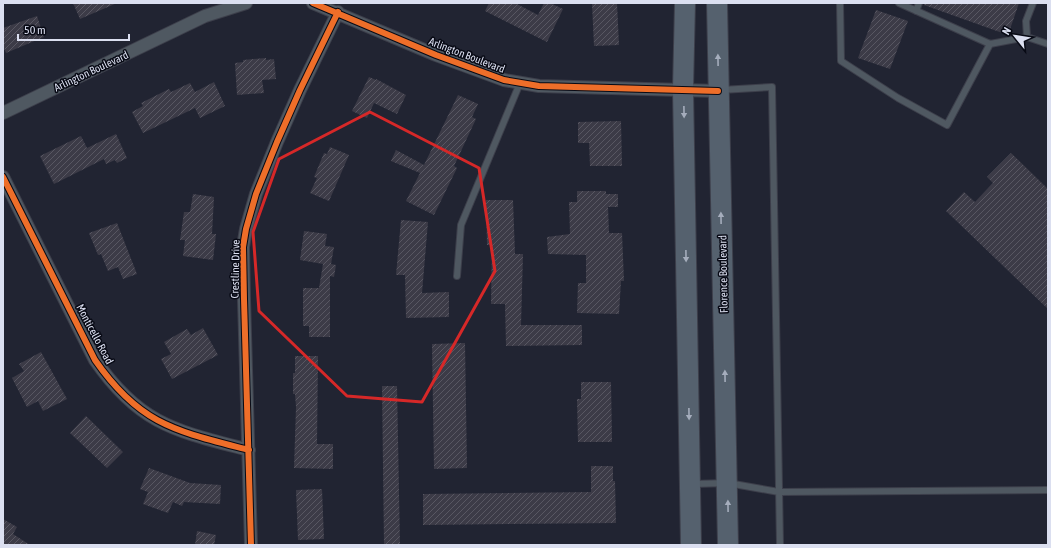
<svg xmlns="http://www.w3.org/2000/svg" width="1051" height="548" font-family="'Asap Condensed',sans-serif">
<defs>
<pattern id="building-hatch" width="6" height="6" patternUnits="userSpaceOnUse"><rect width="6" height="6" fill="#3c3b47"/><path d="M-1 1l2-2M0 6l6-6M5 7l2-2" fill="none" stroke="#585762"/></pattern>
</defs>
<rect width="100%" height="100%" fill="#212432"/>
<path fill="url(#building-hatch)" d="M73,3h44l-37,16z
M489,3h26l23,12 6,-12h6l13,6 -16,33 -62,-31z
M617,3l2,42 -25,1 -2,-42z
M924,3h95l-11,32 -84,-30z
M876,10l32,11 -18,48 -32,-11z
M37,16l7,21 -38,16 -3,-7v-18z
M266,58v2l8,-1 2,20 -14,1 2,13 -27,2 -2,-32 8,-1v-2z
M369,77l7,3v-1l30,16 -9,19 -23,-11 -7,15 -15,-7z
M214,82l11,24 -25,12 -5,-10 -52,25 -11,-21 11,-6 -2,-3 28,-14 2,3 19,-9 5,9z
M458,95l20,9 -6,13 4,2 -22,47 3,2 -23,47 -28,-14 14,-28 -29,-12 5,-11 28,15z
M621,121l1,45h-32l-1,-23h-11v-21z
M116,134l11,24 -10,5 -2,-3 -9,4 -2,-5 -50,25 -14,-28 41,-20 6,12z
M330,147l19,8 -20,46 -19,-8 7,-15 -3,-1 10,-24 3,1z
M1011,153l37,36v120l-102,-98 18,-19 11,10 18,-19 -6,-6z
M577,191h29v3h12v13h-10l1,26h13l2,48h-3l-2,33 -42,-1 1,-30h8v-28l-38,-1 -1,-17 23,-3 -1,-32h8z
M193,194l21,3 -2,37h4l-3,26 -30,-4 2,-16h-5l4,-28h6z
M486,200h27l2,54h8l-2,71h61v20l-76,1 -1,-42h-14l1,-59h-5z
M401,220l27,2 -6,71 27,-1v25l-43,1 -1,-43h-9z
M117,223l20,51 -14,5 -5,-12 -10,4 -7,-17 -3,1 -9,-22z
M304,231l23,3 -2,12 9,1 -3,17 5,1 -2,12 -4,-1v61h-21v-11h-6v-38h16l4,-24 -23,-4z
M203,328l15,27 -46,24 -11,-20 10,-5 -7,-12 23,-13 4,6z
M465,343l2,125 -33,1 -2,-125z
M41,352l26,47 -24,12 -5,-10 -11,6 -15,-29 12,-7 -5,-7z
M295,356h23l-1,88h16v25l-39,-1 2,-61 -1,-13h-2v-21h2z
M581,382h30l1,60h-34l-1,-43h4z
M382,386h15l3,159h-16z
M86,416l37,36 -16,16 -37,-35z
M591,466h22v15h2l1,42 -193,2v-31l168,-2z
M149,468l41,15 31,2 -1,19 -36,-2 -2,4 -9,-4 -5,11 -25,-9 5,-12 -8,-3z
M322,489l2,50 -26,1 -2,-50z
M3,519l14,8 -4,7 17,11h-27z
M197,531l19,4 -2,10h-19z"/>
<g fill="none" stroke-linecap="round" stroke-linejoin="round">
<g stroke="#3d3f4b" stroke-width="8">
<path id="service" d="M840,3l1,58 57,37 49,27 43,-81 -91,-41
M916,11l3,-8
M1027,37l-1,-16 7,-18
M990,44l37,-7 21,7
M721,90l51,-3 8,458
M457,276l4,-51 59,-142
M693,484l35,-1 51,9 269,-2"/>
</g>
<g stroke="#3d3f4b" stroke-width="14">
<path id="minor" d="M313,3l123,52 68,25 35,6 179,5
M3,113l202,-97 41,-13
M3,177l92,183c45,65 81,71 154,90
M251,545l-7,-246 -1,-52 3,-18 10,-35 21,-52 23,-52 38,-78"/>
</g>
<g stroke="#3d3f4b" stroke-width="22">
<path id="trunk" d="M685,3l-2,86 8,456
M717,3l11,542"/>
</g>
<use href="#service" stroke="#4f5861" stroke-width="6"/>
<use href="#minor" stroke="#4f5861" stroke-width="12"/>
<use href="#trunk" stroke="#55616e" stroke-width="20"/>
<g stroke="#080a15" stroke-width="8">
<path id="cycleway" d="M313,3l123,52 68,25 35,6 179,5
M3,177l92,183c45,65 81,71 154,90
M251,545l-7,-246 -1,-52 3,-18 10,-35 21,-52 23,-52 38,-78"/>
</g>
<use href="#cycleway" stroke="#ee6e29" stroke-width="6"/>
</g>
<defs><path id="oneway-solid" d="M-6-.8H1V-3.2L6.5 0L1 3.2V.8H-6Z"/></defs>
<g fill="#a5adbc">
<use href="#oneway-solid" transform="translate(718 60) rotate(-91)"/>
<use href="#oneway-solid" transform="translate(684 112) rotate(89)"/>
<use href="#oneway-solid" transform="translate(721 218) rotate(-91)"/>
<use href="#oneway-solid" transform="translate(686 256) rotate(89)"/>
<use href="#oneway-solid" transform="translate(725 376) rotate(-91)"/>
<use href="#oneway-solid" transform="translate(689 414) rotate(89)"/>
<use href="#oneway-solid" transform="translate(728 506) rotate(-91)"/>
</g>
<path fill="none" stroke="#d62828" stroke-width="3" stroke-linejoin="round" d="M370,112l109,56 16,103 -73,131 -75,-6 -88,-85 -6,-79 26,-73z"/>
<g text-anchor="middle" dominant-baseline="central" stroke-width="3" stroke-linejoin="round" paint-order="stroke">
<g font-size="11" fill="#dbdff0" stroke="#080a15">
<text transform="translate(467 55) rotate(21)">Arlington Boulevard</text>
<text transform="translate(91 71) rotate(-25)">Arlington Boulevard</text>
<text transform="translate(235 269) rotate(-89)">Crestline Drive</text>
<text transform="translate(723 274) rotate(-91)">Florence Boulevard</text>
<text transform="translate(95 334) rotate(62)">Monticello Road</text>
</g>
</g>
<rect width="1051" height="548" fill="none" stroke="#dbdff0" stroke-width="8"/>
<g transform="translate(1015 36) rotate(300)" stroke="#080a15" stroke-width="3" paint-order="stroke">
<path d="M0-3L7 15L0 10L-7 15Z" fill="#dbdff0"/>
<text y="-6" font-size="11" font-weight="bold" text-anchor="middle" fill="#dbdff0">N</text>
</g>
<path d="M18 34v6h111v-6" fill="none" stroke="#dbdff0" stroke-width="2"/>
<text x="24" y="34" font-size="12" fill="#dbdff0" stroke="#080a15" stroke-width="3" paint-order="stroke">50 m</text>
</svg>
